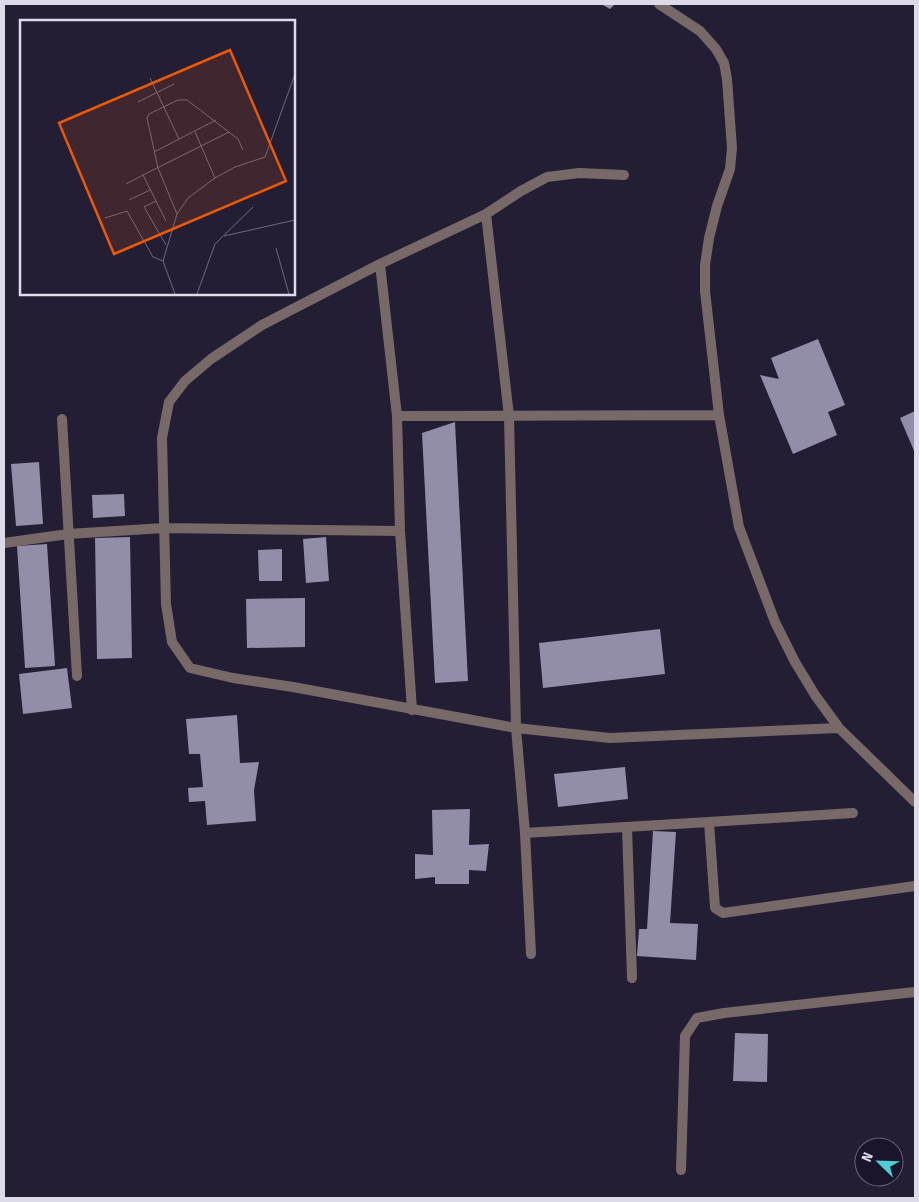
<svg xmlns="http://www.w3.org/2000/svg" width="919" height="1202" font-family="'Fira Sans Condensed',sans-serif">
<rect width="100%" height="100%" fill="#231e34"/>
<path fill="#928da8" d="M601,4h14l-5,5z
M818,339l27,66 -17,7 9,23 -44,19 -33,-79 19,4 -8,-21z
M915,411v42l-15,-35z
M455,422l13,259 -33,2 -13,-250z
M39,462l4,62 -27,2 -5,-62z
M124,494l1,22 -32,2 -1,-23z
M130,537l2,121 -35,1 -2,-121z
M326,537l3,44 -23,2 -3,-44z
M47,544l8,122 -30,2 -8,-122z
M282,549v32h-23l-1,-31z
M305,598v49l-58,1 -1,-49z
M660,629l5,45 -122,14 -4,-45z
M67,668l5,40 -49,6 -4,-40z
M237,715l3,48 19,-1 -5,28 2,31 -49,4 -2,-24 -16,1 -1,-14 15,-1 -3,-33h-11l-3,-35z
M625,767l3,32 -70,8 -4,-33z
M470,809l-1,36 20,-1 -3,27 -17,-1v14h-34v-7l-20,2v-25l18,1 -1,-45z
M653,831l23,1 -6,91 28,1 -2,36 -59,-4 2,-27h8z
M735,1033l33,1 -1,48 -34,-1z"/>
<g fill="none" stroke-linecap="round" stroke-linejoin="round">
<path stroke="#786969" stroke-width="10" d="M659,4l41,27 16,18 8,14 3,16 5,69 -2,21 -13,37 -8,32 -4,27v26l14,124 20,112 36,95 20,40 20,33 24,33 76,74
M624,175l-45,-2 -32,4 -26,14 -35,23 -106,50 -118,61 -51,34 -26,22 -16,21 -7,36 4,166 6,38 18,26 43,10 60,9 223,41 94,10 229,-10
M486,214l23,202 7,312 9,105 184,-11
M380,264l17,152 3,115 12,179
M397,416l322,-1
M62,419l15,257
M4,543l64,-9 96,-6 236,3
M853,813l-144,9 6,86 8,5 192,-27
M627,827l5,151
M525,833l6,121
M681,1170l4,-134 12,-18 27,-5 191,-21"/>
</g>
<g transform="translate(20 20)">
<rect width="275" height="275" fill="#231e34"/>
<path fill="none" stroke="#6d6a7d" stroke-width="1" d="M130,58l29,61M118,82l36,-18M175,112l20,46M134,132l62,-32M106,164l17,-9M109,180l21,-10M136,181l-13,-26 86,-43M157,194l-19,-46 -11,-50 2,-4 29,-14h9l51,39 5,11M85,198l22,-7 26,46 10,4M204,216l71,-16M146,225l-22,-38 12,-6 10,20M256,228l13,46M155,274l-12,-33 14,-47 11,-16 27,-20 20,-11 30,-10 30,-83M177,274l18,-50 38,-37"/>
<path fill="#e8590c" fill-opacity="0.15" stroke="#e8590c" stroke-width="2.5" d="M210,30l56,131 -172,73 -55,-131z"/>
<rect width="275" height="275" fill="none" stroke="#dddbea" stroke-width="2.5"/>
</g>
<rect width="919" height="1202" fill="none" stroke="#dddbea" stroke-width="10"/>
<g transform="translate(879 1162) rotate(293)"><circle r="24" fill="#1a152a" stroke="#686477"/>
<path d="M0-4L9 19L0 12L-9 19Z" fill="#51ccd1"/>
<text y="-8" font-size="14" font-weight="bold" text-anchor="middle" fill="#dddbea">N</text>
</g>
</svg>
